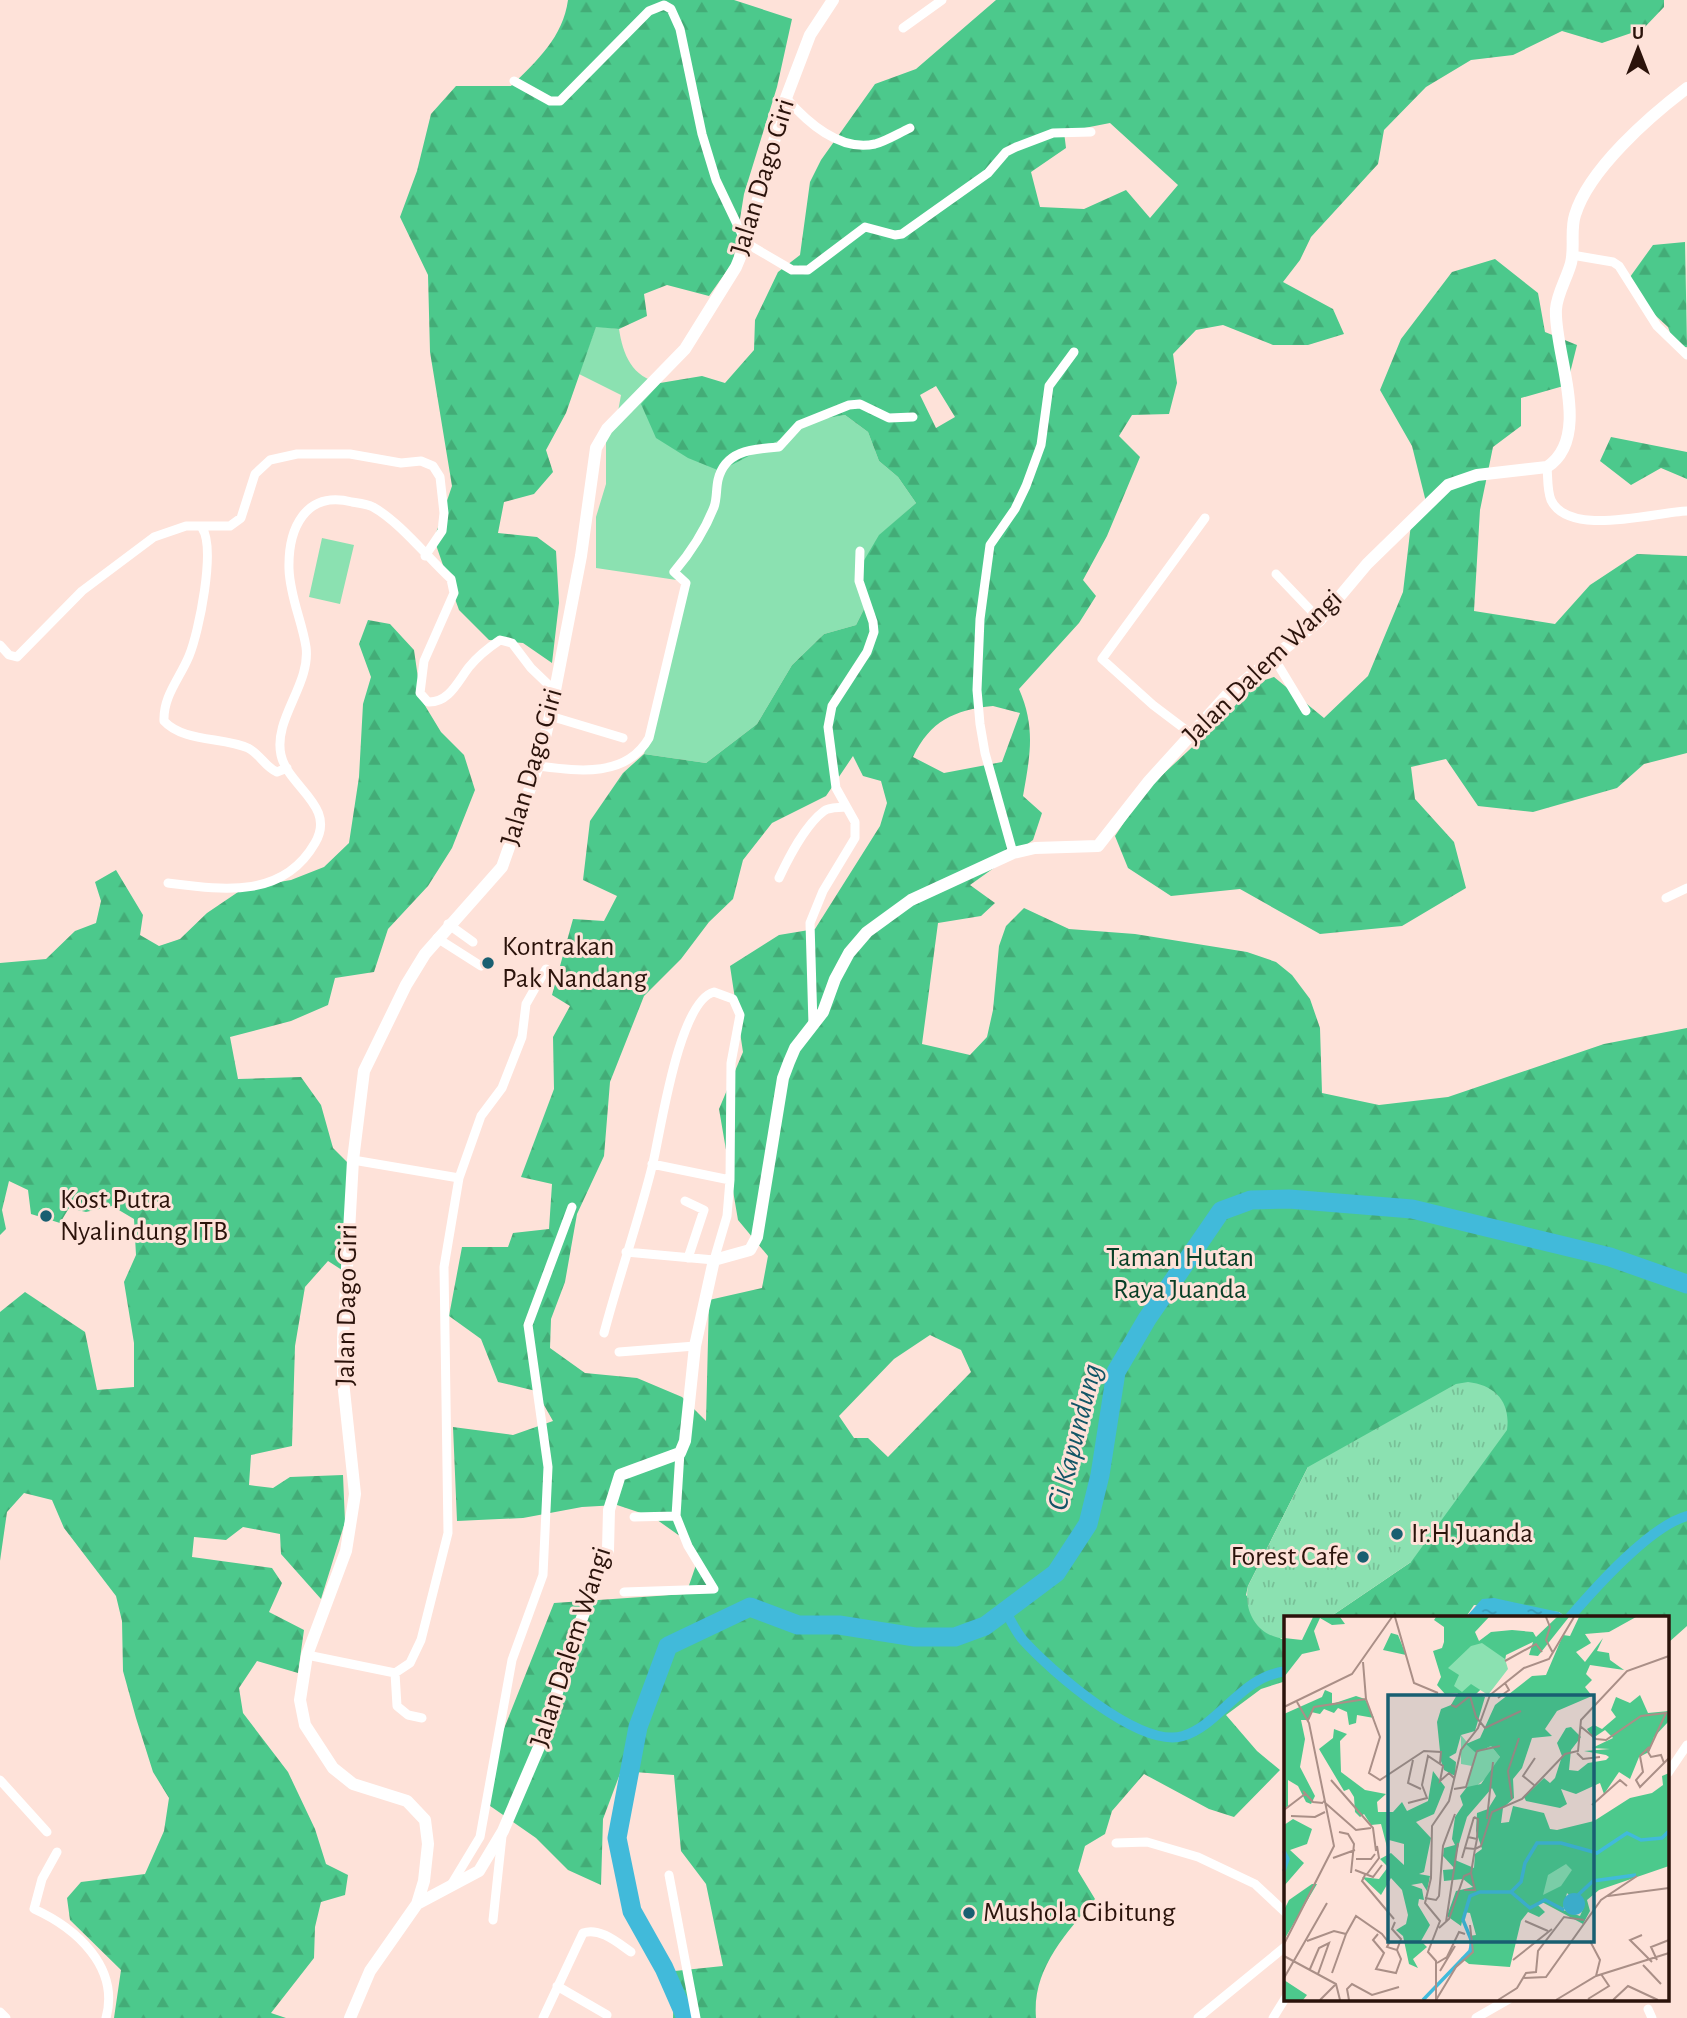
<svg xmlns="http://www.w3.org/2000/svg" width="1687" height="2018" font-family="'Alegreya Sans',sans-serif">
<defs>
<pattern id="forest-firs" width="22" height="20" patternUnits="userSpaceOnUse" patternTransform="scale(1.75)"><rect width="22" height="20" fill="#4cc98c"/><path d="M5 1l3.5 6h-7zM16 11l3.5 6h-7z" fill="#43ac77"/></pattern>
<pattern id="park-tufts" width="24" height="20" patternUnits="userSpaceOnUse" patternTransform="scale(1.75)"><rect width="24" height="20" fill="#8be1b1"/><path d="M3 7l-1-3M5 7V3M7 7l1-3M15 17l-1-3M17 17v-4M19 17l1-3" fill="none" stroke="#78c097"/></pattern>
<pattern id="water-ripples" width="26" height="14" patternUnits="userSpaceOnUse" patternTransform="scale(1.75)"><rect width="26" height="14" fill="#41bada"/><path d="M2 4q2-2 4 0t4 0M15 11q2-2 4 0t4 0" fill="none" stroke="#399fba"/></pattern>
</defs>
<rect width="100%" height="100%" fill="#fee2d9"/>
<path fill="#8be1b1" d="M596,326l23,3c4,26 13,48 41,54l108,63 50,-26 27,-5 23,17 11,29 19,16 18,26 -36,32 -15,72 -9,18 -32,9 -32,31 -35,59 -51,39 -62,-9 46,-172 -94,-14v-51l10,-33v-46l11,-21 4,-22 -42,-21z
M322,538l32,7 -14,59 -31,-7z"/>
<path fill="url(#forest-firs)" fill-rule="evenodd" d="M568,0h166l58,19 -15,68 -33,107 -11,68 -24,34 -42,-11 -23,9 3,22 -28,13 -23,-2 -30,86 -20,37 7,22 -19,22 -30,8 -6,31 39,4 19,14 3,52 -7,60 -29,-20 -34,-3 -30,-30 -14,-39 -11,-32 18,-53 -22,-134 -2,-77 -28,-58 17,-46 14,-57 25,-28h55c26,-25 52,-49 57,-86z
M996,0h668v7l-21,22 -41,14 -40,-12 -49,24 -42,5 -45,27 -42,43 -6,34 -67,73 -11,23 -17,22 50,27 11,25 -36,11h-35l-50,-20 -27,5 -23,24 4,29 -8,31 -37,1 -13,21 21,21 -33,79 -24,44 13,16 -17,27 -60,66c17,39 11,67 4,107l19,17 -9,27 -63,45 25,18 -14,13 -43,7 -16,121 48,11 17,-18 6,-27 6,-64 7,-20 18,-18 45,21 66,5 112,18 29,10 16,13 18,24 10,29 2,65 57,12 69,-8 156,-53 83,-16v598l-19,17v-26h-102l-7,-5 -85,-7 -8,12h-136l81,-55 -103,-95 -60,119 -2,9 35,44h5v42l-25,8 -35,26 31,36 23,19 -46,47 -25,-8 -65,-35 -32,37 -7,23 -20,12 -7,25 17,28c-30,36 -63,70 -59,119h-363l1,-31 -9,-15 58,-6 -17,-82 -25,-33 -7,-76 -53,-4 -18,48 -2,66 -33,-15 -32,-32 -53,-37 16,-60 55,-138 132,-9 10,-29 -12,-26 -31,-22 -36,-12 -35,2 -59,11 -66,3 -4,-94 60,8 40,-14 -17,-30 -38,-9 -17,-43 -32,-23 13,-69h46l5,-14 36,-4 3,-45 -31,-7 33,-88 -1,-52 17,-31 -18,-11 21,-76 31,2 13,-25 -34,-16 7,-59 33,-48 21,-19 62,9 51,-39 35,-59 32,-31 32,-9 9,-18 -9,-33 23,-39 37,-32 -18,-26 -19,-16 -11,-29 -23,-17 -27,5 -98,51 -32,-13 -32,-20 -15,-34 19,-21 42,-7 23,7 29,-33 1,-30 23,-48 22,-17 10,-73 11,-22 54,-76 41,-15zM1110,123l68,62 -28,33 -24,-28 -42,19 -44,-2 -9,-35 35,-24 -2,-16zM936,386l19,31 -19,11 -16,-33zM993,706l27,7 -18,49 -58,11 -31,-16c17,-36 41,-47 80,-51zM853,756l10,20 18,5 6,22 -7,23 -65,103 -36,6 -49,31 13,86 -24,57 19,111 30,36 -6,32 -53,12 -3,121 -24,-24 -45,-19 -52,-5 -35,-25 1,-29 14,-37 12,-68 27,-58 6,-74 34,-86 37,-37 28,-37 24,-23 10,-39 29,-37 54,-27zM930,1335l31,15 10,22 -83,85 -20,-19h-14l-15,-22 55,-57z
M1685,242l2,105 -11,2 -8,-22 -24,-22 -14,-28 23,-32z
M1495,259l43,34 7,39 32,13 -10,40 -46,13v28l-28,21 -13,63 -6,101 81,13 35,-39 47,-31 50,2v197l-43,11 -27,24 -84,24 -55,-6 -32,-47 -35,8 4,32 39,43 12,46 -64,38 -82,8 -80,-45 -69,7 -43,-28 -13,-32 30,-45 86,-80 21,-27 22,-7 50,41 44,-42 35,-84 8,-68 15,-22 -14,-56 -32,-56 21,-51 51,-67z
M1611,437l76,15v27l-26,-11 -30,17 -31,-24z
M368,620l22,4 24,26 7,49 20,33 23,23 11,35 -23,58 -24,38 -40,43 -14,43 -39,6 -7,27 -37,16 -61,16 8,42 63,-2 20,28 12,43 18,18 -6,106 -17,-11 -23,26 -10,59 -3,100 -41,9 -2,30 24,3 17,-11 53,-2 2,47 -24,77 -40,-45 -1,-20 -37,-7 -17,13 -32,-3 -2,20 80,11 10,15 -13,29 35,18 -6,43 -41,-12 -18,27 4,25 45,59 27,57 11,35 22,11 -3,20 -24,7 -6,25 -1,31 -43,55 15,5h-172l7,-48 -51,-50 -3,-22 14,-16 64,-8 19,-43 5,-33 -16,-26 -17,-54 -13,-47 -1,-50 -6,-25 -52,-68 -12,-28 -28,-7 -17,19 -7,49v-249l25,-20 60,40 12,58 37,-3v-44l-10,-61 12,-27 -2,-36 -22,-13 -26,6 -17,-4 -9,15 -29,-9 -3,-24 -19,-9 -7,29 4,19 -6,6v-272l46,-4 29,-28 21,-8 5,-22 -6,-19 21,-12 27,45 -3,20 19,11 21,-7 27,-26 37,-25 47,-8 33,-13 25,-24 10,-66 4,-73 8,-27 -12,-33z"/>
<path fill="url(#park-tufts)" d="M1468,1382c27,3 43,20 39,48l-96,132 -81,55h-44v22c-28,-2 -43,-27 -38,-53l60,-119 148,-83z"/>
<path fill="url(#water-ripples)" d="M1494,1598l65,14 7,5h-100l16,-18z"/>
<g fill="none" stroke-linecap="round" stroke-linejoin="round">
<path stroke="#41bada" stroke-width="10" d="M1006,1612c5,9 10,20 17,28 28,31 117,109 160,96 38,-12 57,-59 103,-65
M1570,1617c26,-30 80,-91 117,-101"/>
<path stroke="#41bada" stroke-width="19" d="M686,2018l-22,-50 -32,-57 -15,-73 21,-111 30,-81 82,-39 48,18h41l76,12h40l30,-11 71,-53 32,-49 12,-49 16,-103 31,-53 74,-108 30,-11 38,-1 123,10 198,48 77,27"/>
<path stroke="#fff" stroke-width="9" d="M903,28l39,-28
M514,81l36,20h10l89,-90 15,-6 7,4 9,20 22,105 14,46 30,63 46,27h16l57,-43 30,8 7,-1 86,-61 18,-21 10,-5 37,-14 38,-1
M786,98c21,24 53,54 89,46 11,-3 24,-11 35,-16
M1572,255l41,7 6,4 38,60 30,29
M1547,467c1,10 0,23 4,33 18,38 104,12 136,11
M202,528c14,20 -3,104 -13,128 -9,22 -26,40 -25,65 19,21 59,16 84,27 12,6 17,19 29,24l10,-4
M1276,574l44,46
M0,645l9,10 8,2 65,-66 72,-54 32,-11h44l11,-8 14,-44 15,-14 27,-6h53l51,9 20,-2 12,5 7,11 4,36 -2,18 -17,25
M1274,658l32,53
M550,716l73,22
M1190,733l-37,-28 -51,-46 103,-141
M538,766c40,5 88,12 111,-28l36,-151 1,-4 -12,-11c16,-19 31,-42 40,-65 3,-8 2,-18 4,-27 7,-30 35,-31 61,-33l20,-22 50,-20 11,-1 29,14 24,-1
M1013,853l-28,-100 -5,-29 -3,-34 3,-71 10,-74 25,-36 11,-23 15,-41 8,-59 25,-34
M779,878c10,-21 26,-53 45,-67 5,-4 14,-3 21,-4
M168,883c55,7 115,16 147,-40 22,-37 -27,-56 -34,-88 -8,-36 30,-71 25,-108 -4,-26 -16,-50 -17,-78 -1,-40 16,-79 63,-67 6,1 15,2 21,5 27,15 55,51 78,72l3,14 -30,68 -4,32 8,9c21,1 30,-21 41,-35 9,-11 19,-19 31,-27l12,3 19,25 24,23
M1666,898l21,-10
M448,924l25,18
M437,938l44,28
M813,1025l-3,-102 13,-32 32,-53v-16l-19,-34 -8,-61 4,-21 35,-54 7,-20 -1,-10 -14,-41 1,-30
M353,1160l106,18
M685,1201l19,9 -16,48
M626,1252l88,8 13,-44 3,-36 -78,-16
M604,1333c15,-57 35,-113 49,-170 8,-34 26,-162 61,-171l19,7 7,16 -9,48 -1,117
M619,1352l76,-6
M634,1517l42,-1
M624,1592l90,-3 -26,-43 -12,-30 4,-64
M307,1655l88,18 15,-10 11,-23 27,-107 -4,-266 15,-89 22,-62 21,-28 20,-51 4,-33 20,-35
M395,1673l2,33 11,9 14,3
M1668,1773l19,-28
M0,1780l47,52
M1116,1843l31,-1 51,15 57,27 31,29
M57,1852l-15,27 -8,30c42,19 86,58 72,109
M669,1875l27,143
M451,1885l29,-48 32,-177 31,-85 5,-108 -20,-142 44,-118
M493,1920l9,-84
M557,1986l50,29
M1648,2009l4,9
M0,2012l6,6
M543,2018l40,-85c17,-6 35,10 48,19
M1198,2018l88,-72
M1273,2018l13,-21
M1476,2018l33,-19"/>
<path stroke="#fff" stroke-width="12" d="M417,1904l62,-33 24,-40 42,-98 24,-81 39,-102 1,-40 11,-35 60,-22 5,-12 10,-95 19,-86 36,-10 7,-13 26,-159 6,-16 6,-14 28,-36 12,-33 14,-26 18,-21 44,-32 102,-47 22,-5 63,-2 51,-65 78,-86 93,-75 47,-56 81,-79 29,-10 70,-8c47,-30 6,-117 9,-158 1,-15 11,-31 15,-46 4,-16 -1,-32 4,-48 14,-46 75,-99 112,-127
M350,2018l20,-47 47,-67 7,-23 4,-37 -3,-24 -18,-19 -54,-17 -20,-16 -28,-43 -5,-25 7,-45 39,-104 9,-57 -12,-113v-42l10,-179 11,-89 42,-86 19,-31 77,-87 36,-101 12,-50 31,-160 15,-108 11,-19 78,-80 51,-82 10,-24 40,-145 24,-63 23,-35"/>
</g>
<g fill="#195f71" stroke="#fee2d9" stroke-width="2.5">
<circle cx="488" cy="963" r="7"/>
<circle cx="46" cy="1216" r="7"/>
<circle cx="1397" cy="1534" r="7"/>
<circle cx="1363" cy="1557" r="7"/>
<circle cx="969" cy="1913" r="7"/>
</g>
<g text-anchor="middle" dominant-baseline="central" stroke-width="6" stroke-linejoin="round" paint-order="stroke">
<g font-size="28" fill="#2b130b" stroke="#fee2d9">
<text transform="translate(763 177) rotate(-73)">Jalan Dago Giri</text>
<text transform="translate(1263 667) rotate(-44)">Jalan Dalem Wangi</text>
<text transform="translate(532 767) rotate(-74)">Jalan Dago Giri</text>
<text transform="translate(347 1305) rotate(-89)">Jalan Dago Giri</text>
<text transform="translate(571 1647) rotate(-72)">Jalan Dalem Wangi</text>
</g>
<g font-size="28" fill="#2b130b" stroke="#fee2d9" text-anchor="start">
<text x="502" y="947">Kontrakan<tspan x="502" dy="32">Pak Nandang</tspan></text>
<text x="60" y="1200">Kost Putra<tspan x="60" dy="32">Nyalindung ITB</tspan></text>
<text x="1411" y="1534">Ir.H.Juanda</text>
<text x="1349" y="1557" text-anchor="end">Forest Cafe</text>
<text x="983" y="1913">Mushola Cibitung</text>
</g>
<g font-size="28" fill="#083e26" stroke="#fee2d9">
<text x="1180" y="1258">Taman Hutan<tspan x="1180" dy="32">Raya Juanda</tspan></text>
</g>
<g font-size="30" font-style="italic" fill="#125566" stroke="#fee2d9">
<text transform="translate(1075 1437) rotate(-76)">Ci Kapundung</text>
</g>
</g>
<g transform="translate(1284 1616)">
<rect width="385" height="385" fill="#fee2d9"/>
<path d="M177,119l15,18 15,-7 9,11 -7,15 -19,16 -7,-1 5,-21 -11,-2z" fill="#8be1b1"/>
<path d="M29,1h27l5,7 -13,1 -12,-7 -6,13 6,19 -18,4 -18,23v-39l18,2zM152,1h53l-14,15 4,9 12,-9 21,-2 21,2 3,5 21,-20h12l-31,39 -9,-1 4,-13 -27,13 -2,12 -28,27 9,3 -10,34 -14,4 -5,18 -7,4 7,5 -1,14 -11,-6 -3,-9 -4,-39 4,-13 10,-4 7,-12 -13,1 -8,-9 4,-8 -8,-26 9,-3 2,-6v-15l-10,-7zM295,1h57l-27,15 -24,2 6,9 -15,9 9,10 18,-24 -6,13 12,2 1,7 14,10 -34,-5 -4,9 6,6 -7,7 7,9 -35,15 -12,18 7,7 -20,2 -10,30 -9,11 1,19 -11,10 -2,15 8,-1 4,-16 31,7 6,16 7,1 37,-9 36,-23 22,-5 11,-8 -1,-9 7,-3v93l-70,24 -12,10 3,11 -7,13 -41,-22 -4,3 7,7 -6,5 -11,-5 -7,9 -11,46 -41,-3 -8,-6 9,-6 -1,-16 7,-1 -6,-22 -6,-1 -3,14 -14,-10 9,-25 17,-4 -10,-8 -19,2 -1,-11 12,-1 -12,-13 1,-8 11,-3 -3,-6 3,-22 8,-12 -3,-9 7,-9 14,-3 19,-27 -9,-11 -15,7 -10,-9 14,-6 15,-33 37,-29 14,-1 17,-40 7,1zM208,172l4,8 -8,13 -11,4 -1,18 6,18 -7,5 -1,14 -19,-8 4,-16 8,-27zM283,277l16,16 -3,7 -17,-6zM107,17l7,2 8,20 -23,-5zM41,74l7,3v11l24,-8 9,3 9,19 -17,-3 -1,8 -7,2 -2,-13 -9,-4 -4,5 -10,-4 -4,5 -9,-2 -2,8h-8l4,19 -5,28 15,29 -4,8 -5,-2 -8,-16 -10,-6v26l-4,3v-95l38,-17zM356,79l8,18 21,-2v10l-15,16 -5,15 -10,5 -9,22 -11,-7 -15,22 -4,-11 -24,11 -15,-5 6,15 -7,4 -34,-7 -2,-4 20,-19 6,5 5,-5 7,-22 -5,-13 9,-15 5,-1 10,10 -10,13 -2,20 9,1 10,-8 18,-3 3,-3 -3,-2 -22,-4 26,-2 -18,-1 21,-10 -8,-8 -12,8 -6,-9 7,-4 8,4 14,-12 -5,-7 5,-13 14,6zM50,113l13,5 -7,7 1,31 24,18 21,4 -9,8 1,10h15l9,-10 5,9 21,-10 5,-30 12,16 -11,27 -18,8 15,16 -7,34 -5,2 11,2 -3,15 -5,-8 -11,2 11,4 2,11 -5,-1 -1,6 12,20 -9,16 6,6 -14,12 5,9 -9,-4 -6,-28 -7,-6 10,-6 2,-9 -6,-25 -11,-12 -10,17 -19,-18 17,2 9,-12 -8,-8 11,-6 13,12v-21l-15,-4 -2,7 -6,-23 -10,1 -7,-11 -4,3 -5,-5 -1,-15 -5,-8 -5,2 -25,-42 14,-11zM9,203l19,10 -5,15 -17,6 14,13 -20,23v-61zM28,268h5l-33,56v-30l5,-10zM0,364l23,15 -4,5h-19z" fill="#4cc98c" fill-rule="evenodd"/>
<path d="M198,27l23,16 3,10 -20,26 -17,-11 -9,8 -8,-6 5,-11 -11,-7 23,-22zM282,248l6,6 -11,16 -18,9 5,-20z" fill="#8be1b1"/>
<path d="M279 288a11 11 0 1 1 22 0a11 11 0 1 1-22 0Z" fill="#41bada"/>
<path fill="none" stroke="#41bada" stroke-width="3.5" d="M0,235l4,8 -4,12M227,276l19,16 15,-8 19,10M294,279l15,-14 43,-6M139,384l47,-49 2,-9 -9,-22 7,-24 10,-4h31l10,-10 4,-19 12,-20h24l36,10 30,-20 14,7 21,-2 7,-7"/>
<path fill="none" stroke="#aa8f87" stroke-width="2" d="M111,1l19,66 24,10M262,1l4,10 -4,13 7,13M221,45l31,-17 6,8M79,46l3,37 14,38 -11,36 11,7 44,-29 17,1 -1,11M214,82l11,-8 -4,-7M167,89l5,2 14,-11 6,21 9,11 36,-17M0,91l68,-33 40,-57M24,104l6,-13 52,-8M296,110l16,13 10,1 35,-24 25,-3 -18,39 3,5 10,-2 3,8M365,131l-9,9 3,16 -7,8 4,7 29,-29M293,137l6,6 17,-2M129,144l-5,23 13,6M47,164l42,48 3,23M250,169l-11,-9 12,-18M170,173l12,-2 11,-36 23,-5M19,175l10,11 10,1M228,183l-4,-28 11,-33M39,185l33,29 15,-2M124,187l19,-5 -5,-13 6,-29 15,10 -3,15 9,-8 5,5M308,189l28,-25 7,6M0,194l21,-16M7,200l24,1 10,-5M190,201l4,2 -1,19M203,203l6,-57M55,216l9,2 6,10 -3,29M180,232l11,1 2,-10 -9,-2M49,242l22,-8M178,242l12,-41M72,243h15l4,-5M71,254l18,7 9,-12M83,258l12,-16 -2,-12M81,259l-3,6 32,38M180,274h11l-4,-17M324,280l61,-8M141,282l11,2 3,-4 4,-50 12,-32M241,305l23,10M111,306l-3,7 9,10 -4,11M162,306l12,-79M155,312l10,-9 15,-43 7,-3 4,-24 6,-3 11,-34 30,-13 43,-45 13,-3 3,-31 46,-49 42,-15M62,318l10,-18 26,18 7,9 -2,4 10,3 4,9 -5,14 -20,-4 8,-16 -11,-13 5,-6M358,319l-12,5 22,22M23,325l27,-10 12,3 -14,39M306,325l10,19 -4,16M0,328l50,-98 -25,-123 -12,-21M0,340l52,28 4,16M229,344l39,-31M373,344l-6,-13 18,-7M153,347l10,-6 12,-25 6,2M359,349l18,19M26,353l9,-21 10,-5 -11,31M156,355l15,-25M0,362l43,-75M239,362l23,-1 55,-77 36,-24M304,383l21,-13 -8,-12M36,384l16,-16M65,384l-2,-11 5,-5 20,11 27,-8M152,384l20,-33 17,-15 -3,-27M152,384v-39l-8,-9 12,-31 -15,-18 6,-25 1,-52 17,-25 12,-51 17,-22 12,-33 34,-27 25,-9 25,-42M214,384l19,-12 9,-15 10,-1 2,-21 26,-34 20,3M272,384l40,-24 73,-23M329,384l15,-14 30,14"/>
<path fill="#195f71" fill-opacity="0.15" stroke="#195f71" stroke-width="3.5" d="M104,79h206v247h-206z"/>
<rect width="385" height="385" fill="none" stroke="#2b130b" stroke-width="3.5"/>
</g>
<g transform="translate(1638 49)" stroke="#fee2d9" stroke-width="5" paint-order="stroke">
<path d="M0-5L12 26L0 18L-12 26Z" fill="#2b130b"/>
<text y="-10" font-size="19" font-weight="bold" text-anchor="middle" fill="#2b130b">U</text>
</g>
</svg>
